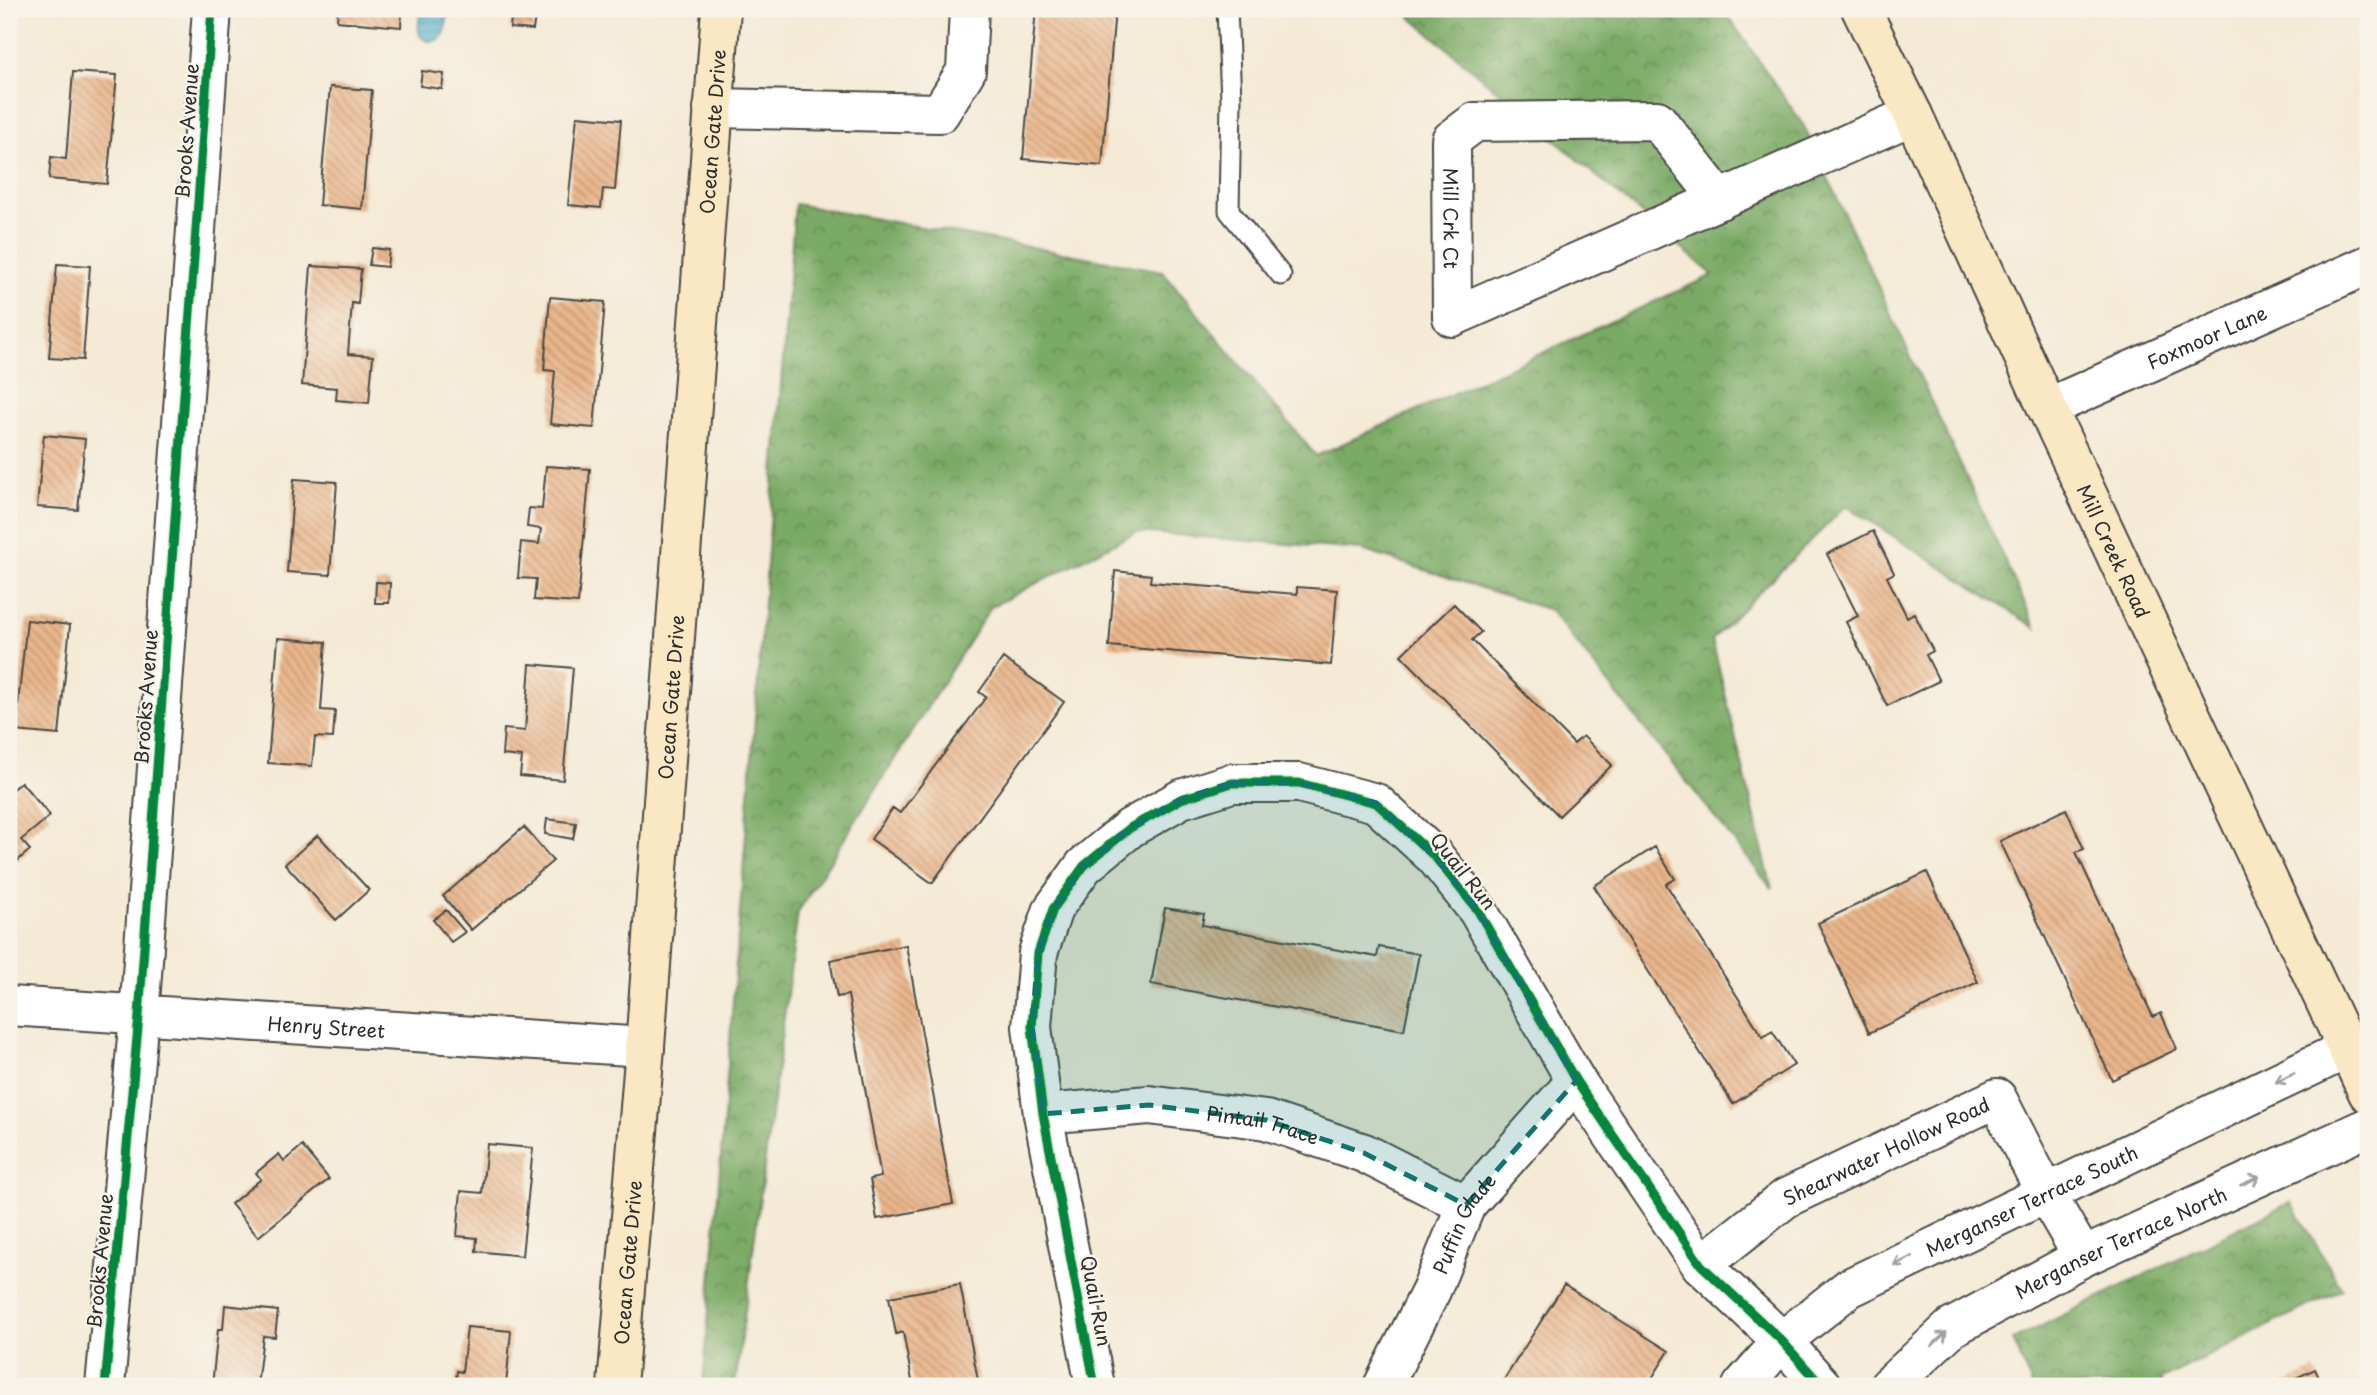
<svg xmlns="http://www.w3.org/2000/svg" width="2377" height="1395" font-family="'Playpen Sans',sans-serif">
<defs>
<pattern id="forest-crowns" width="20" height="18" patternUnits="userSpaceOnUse" patternTransform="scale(1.75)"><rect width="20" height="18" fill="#7aaa65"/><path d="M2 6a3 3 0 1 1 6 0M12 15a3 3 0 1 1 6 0" fill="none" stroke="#648b53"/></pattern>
<pattern id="water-rules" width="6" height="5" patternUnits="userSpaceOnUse" patternTransform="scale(1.75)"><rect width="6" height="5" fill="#4aabc9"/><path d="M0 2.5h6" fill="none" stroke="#3e8ba3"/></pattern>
<pattern id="building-back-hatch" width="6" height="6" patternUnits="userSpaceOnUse" patternTransform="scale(1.75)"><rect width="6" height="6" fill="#eab68b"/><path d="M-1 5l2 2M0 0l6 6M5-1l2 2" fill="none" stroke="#be9472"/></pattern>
</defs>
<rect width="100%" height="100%" fill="#f7f3e8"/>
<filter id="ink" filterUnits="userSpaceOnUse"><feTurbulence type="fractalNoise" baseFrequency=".0143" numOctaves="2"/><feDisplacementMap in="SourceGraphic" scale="14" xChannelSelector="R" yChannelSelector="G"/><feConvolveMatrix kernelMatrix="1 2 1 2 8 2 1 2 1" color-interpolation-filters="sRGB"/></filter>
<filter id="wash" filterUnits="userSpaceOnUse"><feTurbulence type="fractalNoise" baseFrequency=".00686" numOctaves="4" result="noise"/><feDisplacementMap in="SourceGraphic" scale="28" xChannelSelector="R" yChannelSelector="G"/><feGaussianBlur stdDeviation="1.57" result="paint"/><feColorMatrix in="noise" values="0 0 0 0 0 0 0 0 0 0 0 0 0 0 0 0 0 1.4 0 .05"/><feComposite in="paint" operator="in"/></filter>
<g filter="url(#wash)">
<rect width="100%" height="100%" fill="#f4ead5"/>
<path fill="url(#forest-crowns)" stroke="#526a48" stroke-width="2" d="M1401,9h322l81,117 232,502 -190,-122 -134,133 60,250 -222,-279 -188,-60 -226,-18 -145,75 -193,305 -63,474h-32l92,-1182 367,67 154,185 397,-181z
M2291,1202l51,87 -182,91 3,6h-131l-19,-46z"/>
<path fill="url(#water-rules)" stroke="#3a6b7a" stroke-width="2" d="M421,9h26c0,7 0,16 -2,23 -4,12 -23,13 -26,0 -2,-6 1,-17 2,-23z"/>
<g id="blocks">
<path fill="url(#building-back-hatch)" d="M338,9h64l-1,18 -64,-6z
M512,9h24l-3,21 -23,-2z
M1036,9h79l-13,157 -79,-7z
M422,71l22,3 -2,15 -22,-3z
M73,72l44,3 -10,109 -58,-5 2,-22 15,2z
M330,87l42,3 -10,119 -43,-4z
M577,116l44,4 -6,70 -12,-1 -2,19 -33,-3z
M372,248l17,2 -2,17 -18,-2z
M57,264l33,2 -7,94 -34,-2z
M311,266l50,3 -3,35 -6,-1 -4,51 25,2 -4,47 -33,-3 1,-12 -35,-3z
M550,297l55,5 -11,126 -44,-4 5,-53 -11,-1z
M44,435l41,4 -7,71 -41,-3z
M546,466l44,3 -12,134 -44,-3 2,-21 -18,-1 3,-36 18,2 2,-15 -14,-2 2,-19 13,1z
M294,479l43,3 -7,93 -43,-3z
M1873,531l21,42 -7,4 20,40 7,-4 19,38 -7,4 13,26 -52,25 -41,-84 12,-6 -31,-62z
M9,553l5,1 -4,24h-1z
M1115,571l36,4 -1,7 147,12v-7l40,3 -6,75 -222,-19z
M376,582l14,1 -1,20h-14z
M1454,604l27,28 -9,8 102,104 9,-8 29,29 -53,51 -158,-161z
M27,620l43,5 -11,110 -44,-4z
M278,638l48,4 -5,68 14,1 -2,27 -18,-1 -3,29 -44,-3z
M1003,658l61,44 -132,181 -61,-44 22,-31 7,5 86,-116 -7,-5z
M530,664l43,4 -10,112 -43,-4 2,-19 -20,-2 2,-26 21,2z
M21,782l29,34 -29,24 9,10 -21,18v-76z
M2066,809l18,40 -8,3 77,165 8,-4 16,36 -65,31 -112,-239z
M547,819l29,4 -3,16 -28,-5z
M524,827l29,34 -82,69 -28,-34z
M318,835l51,55 -33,30 -51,-56z
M1655,847l20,32 -9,5 97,153 9,-6 22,34 -61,39 -139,-218z
M1927,872l51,110 -109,51 -51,-110z
M1165,908l39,6 -2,11 175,32 2,-10 40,7 -15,76 -253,-46z
M446,910l19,22 -14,10 -18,-22z
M906,945l47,259 -76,15 -7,-40 11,-2 -33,-182 -11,2 -7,-37z
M487,1144l46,4 -11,108 -46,-5 1,-13 -20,-2 4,-45 21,2z
M302,1146l27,33 -71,58 -27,-33 30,-25 -5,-6 23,-19 5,7z
M960,1284l19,102h-66l-10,-54 -7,2 -7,-37z
M1564,1285l105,66 -22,35h-147z
M225,1305l53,6 -3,26 -12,-1 -6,50h-45l6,-57h5z
M467,1327l44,4 -5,55h-51l2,-15 5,1z
M2315,1369l8,17h-44z"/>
</g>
</g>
<g filter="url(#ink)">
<use href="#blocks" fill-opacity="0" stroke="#494844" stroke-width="2"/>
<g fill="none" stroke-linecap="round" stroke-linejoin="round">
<g stroke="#494844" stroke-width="23">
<path id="lane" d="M1227,9l4,90 -2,112 52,64"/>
</g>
<g stroke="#494844" stroke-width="42">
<g id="street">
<path d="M713,108l227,5 26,-42 3,-62"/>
<path id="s1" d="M1720,200l-63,-80 -182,2 -24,18 1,177 461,-202"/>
<path id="s2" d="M2047,408l321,-143"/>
<path id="s3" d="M9,1006l636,41"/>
<path id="s4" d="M1043,1114l106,-9 117,15 98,33 102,52"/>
<path id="s5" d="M1701,1265l85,-67 211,-100 48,94 38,65"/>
<path d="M105,1386l34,-370 73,-1007"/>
<path d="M1095,1386l-52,-272 -11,-87 6,-74 15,-44 31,-43 46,-38 51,-29 51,-16h67l77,20 59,54 43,54 98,170 125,184 81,76 40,45"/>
<path id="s6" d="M1383,1386l48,-95 35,-86 110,-124"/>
<path id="s7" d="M1742,1386l40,-45 67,-53 498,-239"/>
<path id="s8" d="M1889,1386l62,-58 132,-71 285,-130"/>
</g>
</g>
<g stroke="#494844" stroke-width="42">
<g id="secondary">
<path id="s9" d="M1861,9l52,106 134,293 321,685"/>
<path id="s10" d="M617,1386l28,-339 76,-1038"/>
</g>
</g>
<use href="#lane" stroke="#fff" stroke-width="19"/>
<use href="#street" stroke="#fff" stroke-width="38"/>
<use href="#secondary" stroke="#fae7c3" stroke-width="38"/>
<g stroke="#f7f3e8" stroke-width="13">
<path id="cycleway" d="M105,1386l34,-370 73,-1007
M1095,1386l-52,-272 -11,-87 6,-74 15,-44 31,-43 46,-38 51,-29 51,-16h67l77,20 59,54 43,54 98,170 125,184 81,76 40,45"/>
</g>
<use href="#cycleway" stroke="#00873e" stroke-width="9"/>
</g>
<defs><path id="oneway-shaft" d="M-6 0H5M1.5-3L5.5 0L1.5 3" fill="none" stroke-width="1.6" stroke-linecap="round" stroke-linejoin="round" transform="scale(1.75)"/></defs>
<g stroke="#a0a0a0">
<use href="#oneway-shaft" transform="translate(2285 1078) rotate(155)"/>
<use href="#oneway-shaft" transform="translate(2250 1181) rotate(-24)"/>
<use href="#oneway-shaft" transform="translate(1903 1261) rotate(154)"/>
<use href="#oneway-shaft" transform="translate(1939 1339) rotate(-43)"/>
</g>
</g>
<path fill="#0f766e" fill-opacity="0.2" stroke="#0f766e" stroke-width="5" stroke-dasharray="14 9" stroke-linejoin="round" d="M1232,783h67l77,20 59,54 43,54 98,170 -110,124 -102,-52 -98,-33 -117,-15 -106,9 -11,-87 6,-74 15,-44 31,-43 46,-38 51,-29z"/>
<g text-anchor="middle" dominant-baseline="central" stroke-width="5" stroke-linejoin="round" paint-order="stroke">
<g font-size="19" fill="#2b2b2b" stroke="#f7f3e8">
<text transform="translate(186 131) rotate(-86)">Brooks Avenue</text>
<text stroke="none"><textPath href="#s10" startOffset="1258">Ocean Gate Drive</textPath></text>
<text stroke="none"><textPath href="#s1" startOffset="392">Mill Crk Ct</textPath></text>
<text stroke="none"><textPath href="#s2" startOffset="175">Foxmoor Lane</textPath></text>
<text stroke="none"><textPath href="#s9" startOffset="598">Mill Creek Road</textPath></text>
<text transform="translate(145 697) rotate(-86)">Brooks Avenue</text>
<text stroke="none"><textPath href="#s10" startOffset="691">Ocean Gate Drive</textPath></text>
<text transform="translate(1464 871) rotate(51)">Quail Run</text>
<text stroke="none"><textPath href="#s3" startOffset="318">Henry Street</textPath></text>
<text stroke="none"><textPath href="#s4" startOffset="222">Pintail Trace</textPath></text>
<text stroke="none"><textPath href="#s5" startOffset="219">Shearwater Hollow Road</textPath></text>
<text stroke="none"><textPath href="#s7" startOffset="348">Merganser Terrace South</textPath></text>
<text stroke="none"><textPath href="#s6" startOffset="182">Puffin Glade</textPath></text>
<text stroke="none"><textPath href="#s8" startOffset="275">Merganser Terrace North</textPath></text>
<text transform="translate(99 1261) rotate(-85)">Brooks Avenue</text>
<text stroke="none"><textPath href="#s10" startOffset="124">Ocean Gate Drive</textPath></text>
<text transform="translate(1097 1301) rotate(79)">Quail Run</text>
</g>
</g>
<rect width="2377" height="1395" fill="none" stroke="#f7f3e8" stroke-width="35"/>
</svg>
